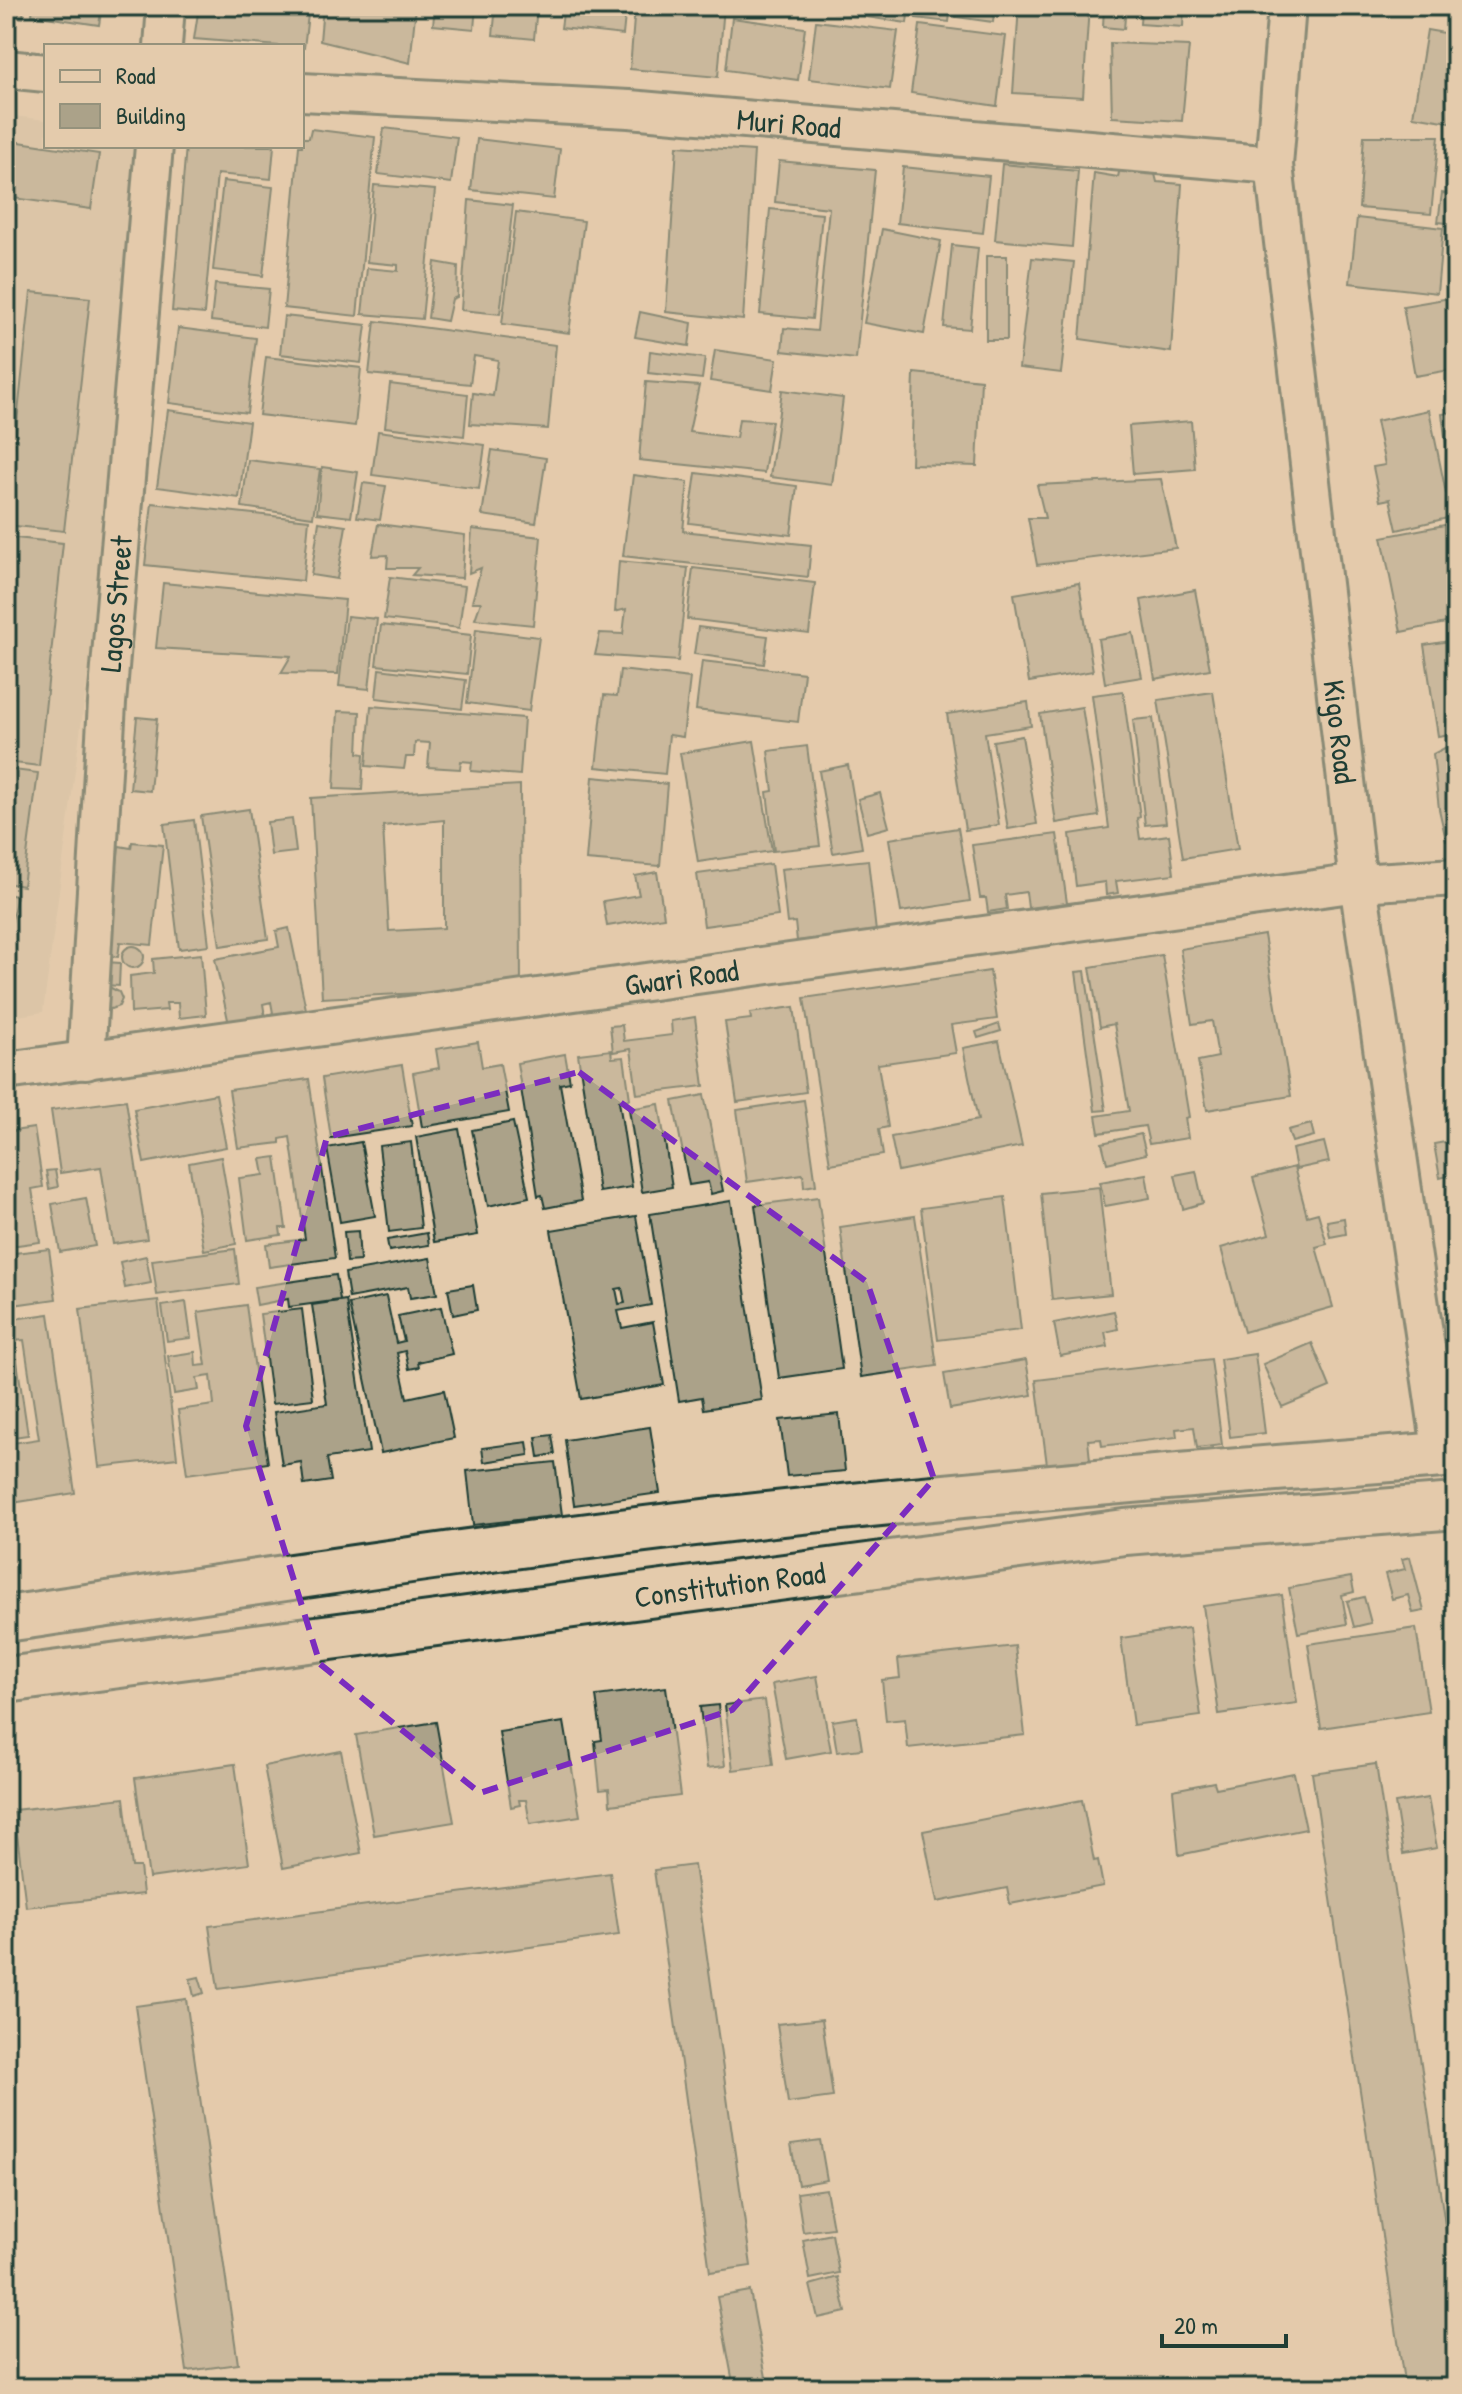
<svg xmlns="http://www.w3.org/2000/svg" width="1462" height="2394" font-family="'Patrick Hand',sans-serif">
<rect width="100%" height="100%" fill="#e4cbac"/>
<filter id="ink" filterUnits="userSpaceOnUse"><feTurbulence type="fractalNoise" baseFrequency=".0125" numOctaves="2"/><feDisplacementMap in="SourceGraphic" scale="16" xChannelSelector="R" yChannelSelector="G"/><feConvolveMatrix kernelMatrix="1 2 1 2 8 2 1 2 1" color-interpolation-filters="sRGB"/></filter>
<g filter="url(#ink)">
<path fill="#d3bfa2" d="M6,115l40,5v26h112l-115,866 -37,6z"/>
<path fill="#aba289" stroke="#1f3d34" stroke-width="2" fill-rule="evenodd" d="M6,6h18l-1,12 -17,-2z
M33,6h69l-3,19 -67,-10z
M199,6h110l-5,42 -110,-9z
M323,6h93l-6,57 -90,-22z
M435,6h41l-2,23 -41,-4z
M496,6h41l-3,33 -41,-4z
M564,6h62l-3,29 -62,-7z
M635,6h89l-6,71 -88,-8z
M824,6h30l-1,8 -29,-4z
M867,6h42l-2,17 -41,-6z
M917,6h34l-2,16 -33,-4z
M957,6h38l-2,16 -37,-5z
M1019,6h70l-6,91 -70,-4z
M1104,6h22l-2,23 -21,-2z
M1141,6h43l-1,21 -43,-3z
M732,18l73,10 -7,52 -72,-10z
M816,21l82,10 -8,58 -81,-10z
M920,25l86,11 -9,70 -86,-13z
M1427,30l29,5v88l-43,-7z
M1110,43l79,3 -7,75 -70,-4z
M384,128l73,9 -6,46 -73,-9z
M311,129l64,8 -18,179 -73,-8 15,-162h3v-8h7z
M1364,136h75l-8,78 -72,-6z
M477,139l83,10 -6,50 -83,-9z
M1452,139l4,1v48l-10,-2z
M6,140l93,14 -8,55 -85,-12z
M186,146h88l-3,33 -54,-5 -13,140 -32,-3z
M677,146l77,5 -11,169 -77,-8z
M779,161l96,9 -19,189 -74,-8 2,-23 33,3 12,-123 -54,-6z
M1121,163l33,7 3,12 25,2 -11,168 -91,-13 14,-166 24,4z
M1002,164l76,7 -6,76 -77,-7z
M903,167l86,9 -6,57 -86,-10z
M223,181l50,6 -10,89 -50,-6z
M374,185l61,5 -13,129 -60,-5 5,-46 31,3v-6l-31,-3z
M1442,193l14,2v29l-18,-2z
M469,200l44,5 -13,109 -39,-4z
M770,209l52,5 -10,105 -52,-5z
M516,212l68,9 -15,112 -67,-9z
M1357,218l86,10 -6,65 -87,-10z
M882,229l59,12 -17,93 -60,-11z
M952,245l26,3 -8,81 -26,-2z
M986,256h21v84h-21z
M1032,258l42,4 -13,111 -42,-5z
M435,262l23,4 -1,31 -5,2 -5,22 -19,-3z
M215,284l54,5 -4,38 -54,-6z
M31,292l59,6 -26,233 -58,-6z
M1456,297v72l-41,7 -12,-70z
M640,312l52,11 -3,23 -54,-9z
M284,316l82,9 -5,38 -81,-9z
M375,321l181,24 -8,84 -78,-5 3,-31 20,3 5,-36 -24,-4 -4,28 -101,-10z
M178,328l78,10 -9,75 -78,-10z
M715,350l62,9 -5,31 -62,-9z
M650,351l55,7 -3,21 -54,-6z
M266,357l95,11 -6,58 -96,-11z
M914,373l67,7 -4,86 -66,-2z
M646,382l53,4 -10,46 47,6 3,-19 33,2 -8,52 -125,-13z
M390,384l78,10 -4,42 -79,-9z
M782,390l61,8 -11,87 -62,-8z
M168,410l81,12 -10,76 -82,-11z
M1429,410l17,83 10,-2v25l-59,14 -7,-31 -10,2 -7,-34 12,-2 -9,-44z
M1456,412v68l-5,1 -9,-67z
M1191,421l4,48 -62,5 -4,-48z
M378,431l107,14 -6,44 -107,-14z
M492,450l54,8 -10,65 -54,-8z
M248,460l72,9 -7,48 -71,-10z
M322,467l36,5 -7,45 -34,-4z
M696,473l101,13 -6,49 -102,-12z
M633,475l55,7 -5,49 128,14 -3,32 -185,-21z
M1161,479l15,69 -139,17 -9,-47h17l-8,-33z
M363,483l23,3 -6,34 -23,-3z
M152,503l157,17 -6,61 -158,-16z
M319,522l27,4 -9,53 -26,-4z
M1455,523l1,98 -55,11 -19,-95z
M378,524l87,11 -3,43 -50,-3 6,-7h-31l1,-13 -16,1z
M472,529l69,8 -8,88 -58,-6 6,-17h-9l9,-34 -12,5z
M6,537l57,6 -24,223 -33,-4z
M619,561l69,7 -10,93 -83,-6 5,-22 23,1 3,-25 -11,3z
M693,568l122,15 -6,51 -122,-15z
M390,577l75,9 -6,42 -75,-9z
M163,583l182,17 -7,74 -57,-1 10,-17 -135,-8z
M1079,583l14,88 -64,11 -15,-88z
M1195,590l15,79 -55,10 -14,-79z
M347,616l30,3 -8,70 -30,-3z
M381,625l90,10 -4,39 -91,-9z
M698,627l70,9 -4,28 -70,-10z
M476,629l63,8 -10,74 -62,-8z
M1133,633l9,44 -37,6 -7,-44z
M1456,640v93l-18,3 -14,-91z
M702,661l102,12 -6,49 -102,-12z
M379,669l87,11 -4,29 -86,-11z
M620,670l70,8 -7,59 -14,-2 -4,39 -69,-7 8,-72 13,1z
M1123,691l17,126 -3,1 3,21 29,-4 5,39 -58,7 2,12 -12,2 -1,-13 -29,4 -6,-52 39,-6 -17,-133z
M1213,692l25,157 -55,9 -25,-158z
M1028,702l3,24 -46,7 14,92 -34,5 -18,-116z
M371,706l153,12 -4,57 -49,-4 1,-9 -11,-1 -1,8 -32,-2 2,-24 -15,-1 -1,15h-8l-2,12 -38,-3z
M1082,707l17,109 -43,7 -16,-109z
M338,711l22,1 -2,41 6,1 -2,36 -28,-1z
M137,717l20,2 -7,72 -20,-2z
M1153,718l13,105 -21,2 -12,-105z
M1022,736l15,88 -29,5 -15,-88z
M754,741l18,110 -74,11 -18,-109z
M1456,742v97l-10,1 -7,-31 -6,-55z
M807,746l13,100 -46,5 -7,-59 6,-1 -5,-40z
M848,765l14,83 -29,5 -14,-82z
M6,769l32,4 -15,113 -17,-3z
M593,777l74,7 -7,82 -74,-6z
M520,785l1,203 -199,10 -11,-200zM444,820v108l-55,3 -6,-105z
M880,793l9,34 -22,6 -9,-34z
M249,809l19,130 -48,7 -19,-130z
M292,819l4,33 -25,3 -4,-33z
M194,820l15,125 -30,4 -15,-125z
M958,828l12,73 -69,11 -12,-73z
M1057,834l10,69 -39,5 -2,-16 -21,3 2,14 -19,3 -2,-14h-6l-8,-53z
M132,842l31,3 -11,100 -32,-3 -2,15 -11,-1 12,-110 12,2z
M868,860l8,72 -79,9 -2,-19 -8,1 -6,-54z
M771,864l7,52 -74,10 -7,-52z
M657,872l7,45 -57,9 -4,-25 36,-6 -4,-19z
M6,894l11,2 -11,50z
M289,928l18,86 -77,15 -15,-70 64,-12 -3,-16zM271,1002l2,11 -8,3 -2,-12z
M1264,935l27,161 -84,14 -9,-49 20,-4 -6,-36 -20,3 -12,-75z
M122 957a11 11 0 1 1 22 0a11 11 0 1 1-22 0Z
M201,954l5,61 -27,3 -1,-15h-12l1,7 -36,3 -1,-37 24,-3 -1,-14z
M1162,955l27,162 -4,1 3,20 -39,6 -4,-18 -46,7 -3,-17 33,-5 -15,-87 -14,3 -10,-60z
M106,962l14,1 -1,23 -13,-1z
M990,971l7,48 -46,6 5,28 -78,11 10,63 -9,2 4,26 -53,9 -26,-166z
M1085,971l21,139 -11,1 -19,-139z
M111,988l8,4 3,7 -3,7 -8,3 -7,-2v-15z
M794,1007l12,85 -69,10 -12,-80 26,-3 -1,-6z
M695,1017l9,69 -67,8 -6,-45 -18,3 -3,-26 12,-1 2,16 48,-6 -1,-14z
M999,1024l2,7 -23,7 -2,-6z
M999,1041l23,105 -124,25 -7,-34 87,-17 -15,-72z
M478,1042l4,25 18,-3 9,48 -87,15 -9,-54 26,-5 -3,-19z
M611,1050l1,8 12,-1 6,42 -11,2 13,86 -33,5 -21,-138z
M565,1054l5,28 -10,2 21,117 -36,7 -3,-13 -4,1 -21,-133z
M402,1065l10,61 -81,12 -9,-60z
M309,1079l26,179 -66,9 -3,-23 39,-5 -15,-102 -10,2v4l-42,5 -9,-58z
M216,1094l10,53 -82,16 -10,-54z
M704,1095l19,96 -12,3 -3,-12 -19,3 -16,-84z
M126,1100l21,139 -34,5 -12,-77 -41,6 -9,-63z
M804,1100l12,85 -12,2 -1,-13 -56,8 -10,-72z
M659,1104l13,83 -30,5 -13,-83z
M513,1122l16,75 -41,9 -16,-76z
M1311,1124l3,12 -22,6 -4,-12z
M34,1128l9,59 -11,2 8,53 -30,4 -1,-9h-3v-105z
M459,1129l19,106 -44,7 -18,-105z
M1141,1134l5,20 -39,9 -5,-20z
M1456,1140v34l-16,4 -6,-34z
M361,1142l14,74 -35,6 -13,-74z
M411,1142l10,86 -32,4 -10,-86z
M1324,1142l5,20 -33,7 -4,-20z
M221,1157l15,87 -32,6 -15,-87z
M276,1157l10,71h-6l1,7 -34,5 -8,-62 25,-3 -3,-16z
M1294,1167l13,49 11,-3 9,31 -11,3 17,60 -89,25 -23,-84 48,-14 -16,-56z
M55,1170l3,17 -9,2 -3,-18z
M1196,1171l7,32 -20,6 -8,-34z
M1146,1174l4,24 -45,8 -5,-24z
M1099,1187l12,107 -59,6 -11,-107z
M818,1197l24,172 -63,9 -24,-173z
M1005,1197l16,133 -83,10 -17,-132z
M86,1198l9,48 -35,6 -8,-48z
M731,1201l31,199 -58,9 -2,-12 -23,4 -29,-187z
M636,1216l15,89 -33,6 4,17 31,-6 11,63 -83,14 -30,-169zM622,1288l3,15 -6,1 -3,-15z
M915,1216l22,150 -76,11 -21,-150z
M1344,1218l2,16 -16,3 -3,-16z
M358,1231l2,30 -13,1 -3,-30z
M427,1233l2,12 -40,6 -2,-11z
M49,1249l7,50 -50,7v-52z
M235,1249l4,35 -82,11 -5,-35z
M146,1256l5,27 -26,5 -5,-26z
M430,1258l7,36 -27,4 -2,-11 -59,11 -4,-25z
M336,1275l4,25 -51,7 -1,-8 -31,6 -3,-18z
M473,1285l4,25 -24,5 -5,-26z
M386,1296l10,47 8,-2 -6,-25 43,-9 11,47 -34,8 1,5 -10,2 -4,-18 -8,2 10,45 37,-8 10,48 -73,15 -32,-149z
M158,1300l19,158 -78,9 -19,-158z
M346,1300l23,152 -42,6 4,23 -27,4 -3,-23 -19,3 -8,-53 53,-8 -15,-99z
M186,1302l5,36 -24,3 -5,-35z
M246,1305l22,158 -81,11 -9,-64 36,-5 -3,-29 -14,2 2,12 -25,4 -6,-38 27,-4 1,14 10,-1 -8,-53z
M302,1309l11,90 -41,5 -12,-90z
M1114,1311l4,18 -13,3 3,15 -48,9 -6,-33z
M49,1314l26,179 -69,11v-60l33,-5 -15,-99 -10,1 14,94 -22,3v-118z
M1312,1343l18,44 -48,20 -19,-43z
M1255,1354l10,79 -35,4 -10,-78z
M1211,1359l11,86 -25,3 -3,-21 -18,2 1,8 -75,9 -1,-7 -13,1 2,20 -43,5 -11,-85z
M1026,1360l6,35 -82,14 -6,-35z
M839,1414l6,57 -58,5 -7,-56z
M650,1427l10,66 -86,12 -9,-65z
M552,1435l3,19 -16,3 -3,-20z
M527,1442l2,13 -45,7 -2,-14z
M555,1462l7,53 -89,10 -6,-54z
M1410,1557l14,54 -11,2 -5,-18 -16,4 -7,-25 20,-5 -3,-10z
M1351,1577l3,15 -12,3 5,29 -49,9 -9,-45z
M1282,1595l15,108 -78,11 -16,-108z
M1364,1597l7,26 -17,4 -7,-26z
M1189,1628l12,88 -68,9 -12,-87z
M1416,1628l13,84 -108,16 -13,-84z
M1015,1646l10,89 -117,13 -3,-29 -19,2 -4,-41 18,-2 -2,-19z
M817,1676l14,75 -45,8 -14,-75z
M666,1687l14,109 -70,9 -1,-16 -9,1 -5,-49 7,-1 -6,-44z
M765,1700l8,65 -40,5 -8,-65z
M718,1705l7,61 -18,2 -7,-61z
M857,1717l5,32 -25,3 -5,-31z
M436,1722l18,100 -80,13 -18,-100z
M564,1722l16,94 -50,8 -4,-24h-7l1,5 -9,2 -12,-75z
M341,1751l20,102 -78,15 -19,-102z
M235,1764l14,100 -100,14 -14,-100z
M1376,1764l80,534v90h-51l-93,-615z
M1294,1773l12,56 -127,26 -6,-65 41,-8 2,6z
M124,1798l8,69h8l3,27 -117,13 -12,-97z
M1428,1798l9,50 -34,6 -8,-51z
M1082,1800l12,61 4,-1 5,26 -93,18 -3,-16 -70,14 -14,-71z
M694,1865l57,401 -41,6 -56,-402z
M610,1873l9,62 -401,54 -9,-63z
M199,1977l5,16 -10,3 -4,-17z
M186,1999l52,365 -51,7 -52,-365z
M822,2019l11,78 -45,6 -11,-79z
M820,2140l7,40 -29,5 -7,-41z
M826,2189l7,39 -30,4 -6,-39z
M832,2234l7,39 -29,6 -7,-39z
M838,2277l8,35 -28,6 -8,-33z
M750,2291l18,97h-34l-17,-91z"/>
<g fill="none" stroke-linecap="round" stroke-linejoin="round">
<g stroke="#1f3d34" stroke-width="42">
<g id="minor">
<path id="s1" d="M1287,6l-13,159 84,718 84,573"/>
<path d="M163,46l3,-40"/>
<path d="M6,69l40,4"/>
<path id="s2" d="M302,92l327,17 645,56"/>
<path id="s3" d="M86,1061l21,-358 47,-557"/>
<path id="s4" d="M6,1071l1352,-188 98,-6"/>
</g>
</g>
<g stroke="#1f3d34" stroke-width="50">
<g id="primary">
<path d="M6,1619c259,-38 518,-78 778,-106 224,-24 448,-42 672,-59"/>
<path id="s5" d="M6,1680l1119,-148 331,-26"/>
</g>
</g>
<use href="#minor" stroke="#e4cbac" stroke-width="36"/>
<use href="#primary" stroke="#e4cbac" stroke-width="44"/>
</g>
</g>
<path d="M0 0H1462V2394H0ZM579,1072l288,210 67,197 -202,231 -252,83 -160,-129 -74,-238 81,-289z" fill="#e4cbac" fill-opacity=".55" fill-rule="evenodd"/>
<path fill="none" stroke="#7b2cbf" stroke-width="6" stroke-dasharray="16 10" stroke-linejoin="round" d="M579,1072l288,210 67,197 -202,231 -252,83 -160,-129 -74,-238 81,-289z"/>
<g text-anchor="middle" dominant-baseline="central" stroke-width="6" stroke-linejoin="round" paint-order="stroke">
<g font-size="30" fill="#1f3d34" stroke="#e4cbac">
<text stroke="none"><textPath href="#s2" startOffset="488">Muri Road</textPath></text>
<text stroke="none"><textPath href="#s3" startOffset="458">Lagos Street</textPath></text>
<text stroke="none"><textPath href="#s1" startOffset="730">Kigo Road</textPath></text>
<text stroke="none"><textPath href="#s4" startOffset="682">Gwari Road</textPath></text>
<text stroke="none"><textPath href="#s5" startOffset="730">Constitution Road</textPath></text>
</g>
</g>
<rect width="1462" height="2394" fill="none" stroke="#e4cbac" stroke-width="32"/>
<rect x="16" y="16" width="1430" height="2362" fill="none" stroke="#1f3d34" stroke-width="3" filter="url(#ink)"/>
<rect x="44" y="44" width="260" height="104" fill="#e4cbac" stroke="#95927c" stroke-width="2"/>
<rect x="60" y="70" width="40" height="12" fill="#e4cbac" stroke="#95927c" stroke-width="2"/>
<text x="116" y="84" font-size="24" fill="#1f3d34">Road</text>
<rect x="60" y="104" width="40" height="24" fill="#aba289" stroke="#95927c" stroke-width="2"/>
<text x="116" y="124" font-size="24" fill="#1f3d34">Building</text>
<path d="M1162 2334v12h124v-12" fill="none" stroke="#1f3d34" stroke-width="4"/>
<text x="1174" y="2334" font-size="24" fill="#1f3d34" stroke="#e4cbac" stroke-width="6" paint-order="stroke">20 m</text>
</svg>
